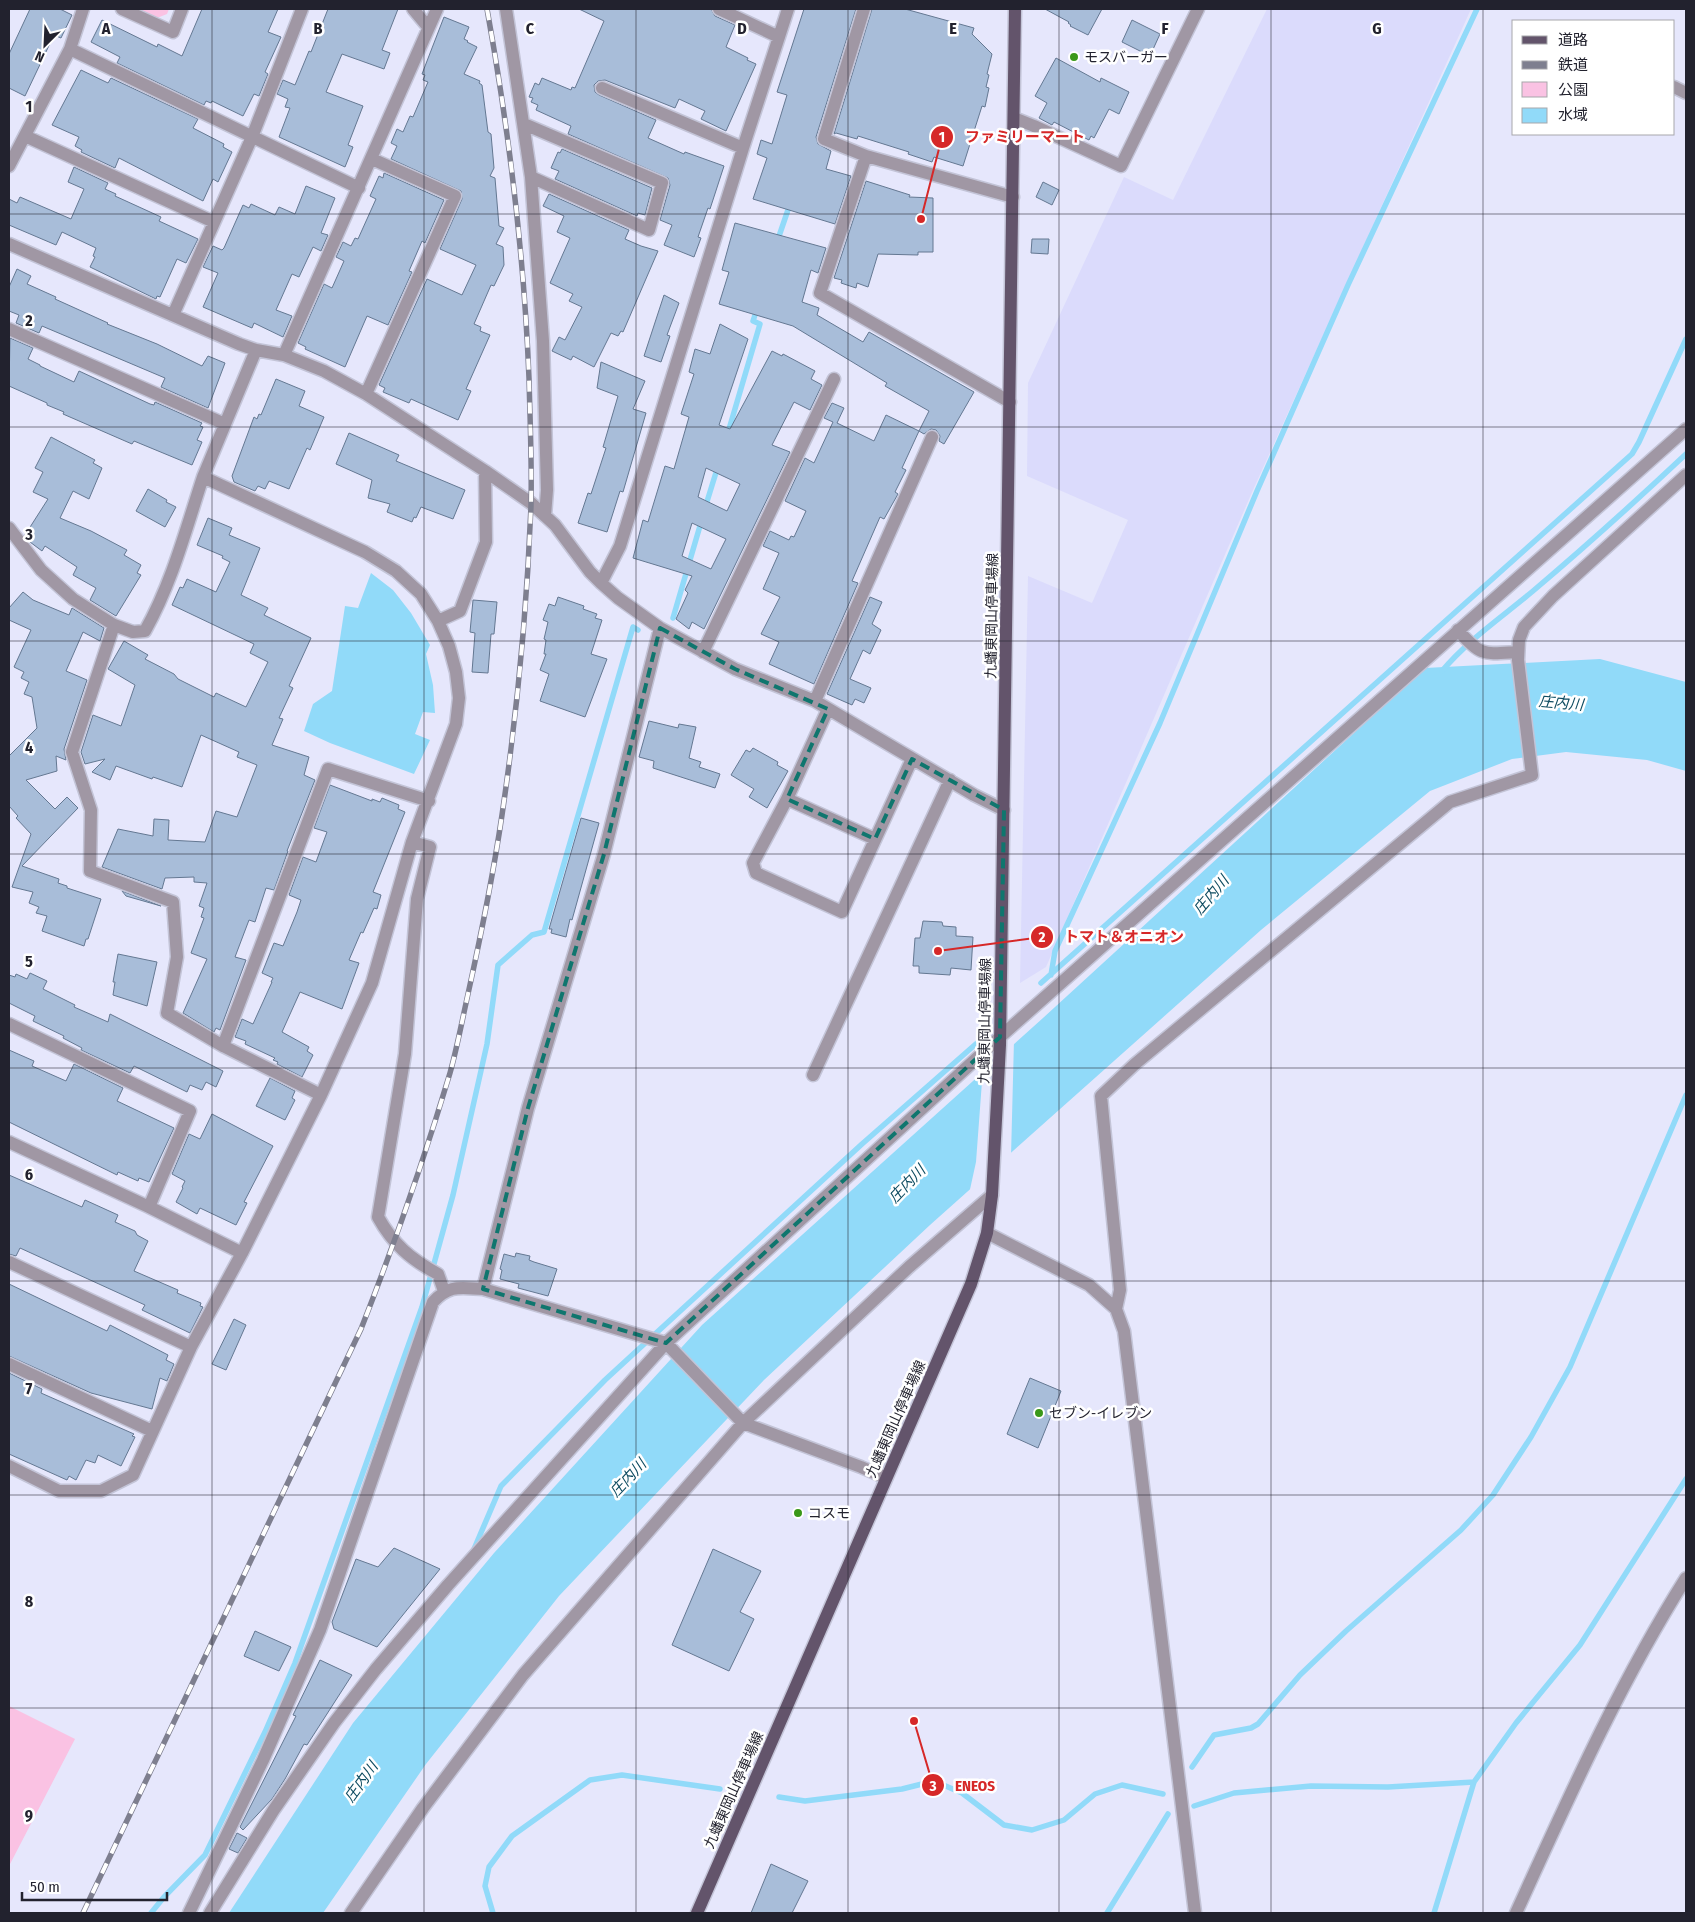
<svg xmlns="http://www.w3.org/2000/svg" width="1695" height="1922" font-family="'Fira Sans Condensed','Noto Sans JP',sans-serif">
<rect width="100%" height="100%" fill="#e6e7fc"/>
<path fill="#dbdbfc" d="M1267,9h204l-218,481 -207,477 -26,16 8,-407 64,27 36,-83 -101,-44 1,-93 96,-206 49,23z"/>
<path fill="#fac2e3" d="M137,9h32l-2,5 -10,4z
M9,1706l66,33 -66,127z"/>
<path fill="#91daf9" d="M371,573l22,17 18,23 19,32 -4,9 7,31 2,28 -12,-1 -8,22 15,6 -16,34 -84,-31 -26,-12 9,-27 19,-13 13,-85 13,2z
M1600,659l86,23v89l-39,-11 -81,-8 -54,7 -82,32 -169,139 -331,295 -166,155 -205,216 -133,168 -103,149h-94l124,-190 141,-170 208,-228 341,-307 382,-350z"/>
<path fill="#e6e7fc" d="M1014,1040l-3,116 -42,38 7,-32 7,-94z"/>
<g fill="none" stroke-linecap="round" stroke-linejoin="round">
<path stroke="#91daf9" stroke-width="5.5" d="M777,242l13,-38
M727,436l33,-112 -7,-3 4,-12
M705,508l13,-42
M673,618l29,-99
M1442,671c26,-31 60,-54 91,-80 52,-44 103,-90 153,-137
M1051,975l4,-24 105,-228 97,-232 91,-206 129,-276
M1041,983l591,-529 7,-12 47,-103
M474,1549l27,-63 104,-106 257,-236 115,-101
M1192,1767l22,-32 37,-7 7,-4 42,-49 46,-44 115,-101 32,-35 38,-58 39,-70 116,-272
M779,1797l26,4 97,-12 32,-8 28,12 42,32 28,5 32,-10 31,-26 27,-9 41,9
M1194,1806l40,-13 77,-7 77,1 86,-5
M151,1913l13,-16 41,-42 60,-123 30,-69 127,-356 31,-112 34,-151 11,-79 34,-30 12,-3 89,-305 5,3
M493,1913l-8,-27 4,-19 23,-31 78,-56 32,-5 98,14
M1107,1913l61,-99
M1434,1913l40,-131 42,-59 64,-78 106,-166"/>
</g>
<path fill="#a8bdd9" stroke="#647892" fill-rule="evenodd" d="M30,9h30l12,6 -11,23 -7,-3 -29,61 -16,-8v-34z
M202,9h76l-10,23 13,5 -16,35 3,2 -9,22 -5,-2 -11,22 -31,-15 -1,2 -5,-2 -2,4 -87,-42 3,-6 -29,-15 11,-22 55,27 1,-3 24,12z
M328,9h70l-16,41 8,3 -6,16 -42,-15 -16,38 37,14 -15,39 5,2 -8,20 -66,-30 11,-29 -5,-1 3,-8 -11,-5 6,-14 12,5 14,-34 2,1z
M579,9h132l4,7 20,9 -9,22 22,11 -1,2 9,4 -30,67 -25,-12 4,-8 -26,-12 -4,9 -70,-28 -7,1 -4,4 1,7 4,3 57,25 -8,18 36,16 1,-2 39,14 -14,43 -2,-1 -10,29 3,1 -7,19 -30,-12 8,-20 -12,-5 10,-35 -2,-7 -100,-44 3,-8 -35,-16 2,-5 -7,-3 2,-4 -4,-1 6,-14 4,2 3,-7 29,12 1,-3 3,1 29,-67z
M804,9h52l-40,128 2,7 13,7 -5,18 25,7 -16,48 -82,-25 14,-41 -10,-4 4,-14 11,4 15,-49 -10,-3z
M872,9h33l69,19 -2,6 20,20 -5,20 2,1 -3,12 3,1 -4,19 -3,-1 -19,60 -29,-9 -2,5 -24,-8 1,-2 -51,-16 -1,3 -21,-6 -2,1z
M1045,9h57l-14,26 -18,-9 1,-1 -3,-2 1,-1z
M444,17l25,10 -5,12 4,2 -1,1 10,5 -13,27 16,7 -1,2 3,2 6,47 3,2 3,34 -4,8 5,2 4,48 5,2 -8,16 7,3 1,18 -10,21 -3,-1 -17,39 7,3 -1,4 10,4 -24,54 5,2 -13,29 -47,-21 -2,4 -26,-11 2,-4 -6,-3 48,-106 35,16 14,-30 -36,-16 22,-50 -1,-8 -70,-32 6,-13 -6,-3 6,-14 6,3 7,-16 3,1 15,-35 -5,-2 2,-5 -3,-1z
M1132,20l28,14 -10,22 -28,-14z
M1056,58l44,24 1,-4 28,14 -10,22 -10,-5 -15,29 -3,-2 -2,4 -35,-18 -2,3 -13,-7 8,-15 -12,-7z
M81,70l27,13 3,-5 87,41 -5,9 31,16 -1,3 9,5 -14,30 -5,-3 -10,22 -84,-43 -4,10 -34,-16 1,-2 -7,-4 4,-9 -27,-12z
M562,149l90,39 -7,27 -7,-2 -1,3 -82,-37 4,-8 -8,-3 7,-16 2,1z
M74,167l34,16 -3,6 11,5 -1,2 46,21 -2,4 39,18 -12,24 -9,-4 -17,38 -3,-1 -1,3 -66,-32 5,-10 -2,-1 3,-8 -34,-16 -6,13 -47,-20v-26l8,4 3,-6 51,22 13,-30 -16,-7z
M384,173l60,27 -19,43 -3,-2 -13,30 3,1 -24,53 -21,-9 -22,51 -40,-18 1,-2 -8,-4 26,-59 8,4 12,-27 -8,-4 7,-15 8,4 4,-8 3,1 18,-40 -6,-3 9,-20 4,2z
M866,181l44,14 -1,2 24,1v54h-15v3l-40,-1 -10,33 -11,-4 -1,5 -15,-5 1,-3 -8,-2z
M1043,182l16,8 -7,15 -16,-8z
M306,186l29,12 -14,35 7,2 -7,16 -8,-4 -14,30 -7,-3 -16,36 16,6 -9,21 -29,-14 -2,5 -49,-21 15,-34 -15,-6 10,-21 9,4 2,-2 19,-43 6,3 2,-4 24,11 4,-8 16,7z
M549,194l80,36 -4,9 16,7 17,5 -35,81 -2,-1 -3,5 -7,-3 -17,34 -21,-11 -2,4 -19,-9 7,-14 6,3 17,-33 -13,-6 4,-7 -23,-11 20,-45 -13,-6 7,-16 -21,-10z
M735,223l91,25 -8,25 -7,-3 -9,32 17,6 -2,7 46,27 6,-10 105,60 -30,52 -5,-3 1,-5 -4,-6 -5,-1 -7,5 -5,-3 10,-20 -44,-25 2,-3 -94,-57 -74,-22 10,-32 -7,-2z
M1032,239h17l-1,15 -17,-1z
M17,269l14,7 -4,8 29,13 -1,2 53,24 -1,1 50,20 45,22 6,-10 17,7 -17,45 -47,-21 4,-9 -123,-52 -3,7 -23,-10 3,-8 -10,-4v-24z
M664,295l15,8 -12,32 3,1 -9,26 -17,-6z
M720,324l28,15 -29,86 11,4 42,-78 10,5 1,-2 32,17 -4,8 11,6 -12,25 -16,-8 -22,43 18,7 -86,177 -12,-7 -3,7 -13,-10 12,-26 -3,-3 7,-14 -59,-18 10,-38 5,2 17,-56 9,3 15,-52 -8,-3 13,-40 -5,-2 6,-23 15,5zM706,468l34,16 -13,27 -29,-14zM692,523l34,16 -15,30 -29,-13z
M10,338l23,10 -5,11 12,6v1l34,16 5,-11 71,33 4,1 1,-3 47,21 -2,3 3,1 -6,13 5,2 -10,23 -58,-24 -2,3 -69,-30 1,-2 -17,-7v-2l-38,-17z
M601,362l44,19 -12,28 13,4 -23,79 -3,-1 -13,41 -29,-9 10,-30 3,1 15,-46 -3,-1 15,-51 -21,-8z
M276,379l29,12 -6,15 25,11 -14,33 -3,-2 -18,41 -20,-8 -4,8 -7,-3 -3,5 -21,-9 -2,-6 22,-59 3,2 2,-5 2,1z
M832,403l12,5 -7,15 37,18 12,-26 33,16 -17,37 4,2 -11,22 3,2 -14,25 -4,-2 -28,64 6,2 -44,101 -45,-20 10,-22 -18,-8 19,-37 -17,-8 16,-36 -16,-7 7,-15 19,9 2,-4 3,1 12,-26 -21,-10 20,-43 9,5 19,-41 -9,-4z
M349,433l50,22 -3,6 69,29 -12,29 -32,-12 -5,11 -2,-1 -2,5 -25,-10 3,-8 -22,-6 4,-18 -36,-16z
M51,437l44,23 -2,3 9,5 -13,31 -16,-8 -13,27 31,13 36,19 -3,5 17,10 -4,8 4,2 -25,41 -26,-16 6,-12 -23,-13 4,-8 -32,-21 -3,5 -12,-9 -5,-7 23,-36 -15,-7 10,-20 -8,-4z
M148,489l19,11 -1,2 10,5 -11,20 -29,-16z
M208,518l24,10 -3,7 31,13 -19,47 27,13 -4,7 47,23 -22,48 4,2 -14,30 4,1 -11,26 37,12 -5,18 11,5 -28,71h1l-14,39 -8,-2 -11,34 -6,-2 -14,37 11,3 -26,70 -4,-2 -2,4 -31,-19 24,-54 -16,-6 13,-35 -3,-1 3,-9 -5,-2 8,-23 -13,-1v-5l-29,1 -3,11 -60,-22 16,-38 35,7 1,-17 15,1 -1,20 37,2 11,-31 21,6 20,-52 -20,-8 2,-5 -38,-17 -19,52 -29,-10 -1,2 -36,-13 -6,14 -18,-8 13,-13 -20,5 -4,-12 12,-37 28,11 14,-41 -27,-16 16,-28 24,14 -3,4 29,15 4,5 36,18 2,-4 30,14 22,-45 -18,-9 4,-9 -82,-39 8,-18 3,1 4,-9 29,13 14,-30 -8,-4 1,-2 -26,-11z
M23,592l10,8 36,15 3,-7 32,20 -4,13 -17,-9 -17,39 21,9 -23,69 2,11 -10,-4 1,15 -31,9 29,29 12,-12 11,11 -56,58 37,13 -1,4 9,3v2l34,11 -13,40h-2l-2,7 -42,-15 5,-15 -11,-3 3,-6 -10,-4 4,-11 -21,-5 19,-53 -15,-16 2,-2 -9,-10v-50l28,-28 -5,-31 -8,-3 5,-12 -8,-4 3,-6 -10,-5 17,-37 -22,-10v-12z
M558,597l26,9 -1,3 14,5 -2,4 7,2 -11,34 16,5 -22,58 -45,-16 9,-27 -9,-4 6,-16h-2l2,-14 -2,-1 4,-17 -5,-2 6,-16 6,2z
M870,597l12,5 -10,22 9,6 -11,24 -7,-4 -13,29 21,9 -7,15 -9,-4 -3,6 -25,-11z
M473,600l24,2 -3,32h-3l-3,39 -16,-1 3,-39 -5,-1z
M649,721l29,7 1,-4 17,3 -7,31 12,4 -2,5 21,7 -5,14 -62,-20 1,-7 -15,-4z
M753,748l25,14 -1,3 11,6 -21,37 -18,-11 5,-8 -23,-14 15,-25 4,2z
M330,785l42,16v-2l8,3 2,-4 17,7 -1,4 7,3 -32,80 8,3 -4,14 -3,-1 -11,25 -2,-1 -12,28 10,3 -17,46 -42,-17 -18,40 27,15 -2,4 6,4 -11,22 -25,-13 1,-2 -5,-2 2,-2 -30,-14 1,-3 -11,-4 7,-18 11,5 19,-42h-1l2,-4 -11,-5 12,-30 9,3 14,-34 4,-12 -12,-5 14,-38 13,5 11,-30 -13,-4z
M581,818l18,5 -27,97 -2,-1 -4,18 -15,-4 1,-4h-3z
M122,891l39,15 -35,-10z
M923,921l19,1 1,4 13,1v9l17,1 -2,33 -20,-2 -1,7 -31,-2v-7h-6l2,-28h5z
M118,954l39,8 -10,44 -34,-11 2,-13h-2z
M30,973l17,8 -4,8 32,16 -1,2 34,15 2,-8 113,57 -7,16 -10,-5 -4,8 -12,-5 -3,7 -53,-26 -4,7 -49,-23 1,-2 -19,-10 1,-2 -31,-15 2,-5 -26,-13v-28l6,2 1,-3 11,5z
M9,1050l25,11 -2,5 34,15 8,-17 49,24 -6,13 57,27 -25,54 -10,-4 -1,3 -20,-9 -1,3 -108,-53z
M270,1078l25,13 -3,7 3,2 -10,20 -29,-14z
M212,1114l61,32 -29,56 3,1 -11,22 -36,-17 -3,6 -21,-12 7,-14 -1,-1 3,-6 -13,-7 17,-40 11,5z
M9,1175l73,32 3,-7 33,15 -3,7 20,9 2,4 11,6 -14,30 44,19 -1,3 24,10 -1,3 3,1 -13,26 -48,-23 3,-5 -125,-57 -4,8 -7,-2z
M516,1253l14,3 -1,4 5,2 23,7 -9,27 -30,-8 1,-4 -19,-5 2,-9 -2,-1 4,-15 11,3z
M9,1284l98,47 3,-6 58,30 -2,5 8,4 -7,17 -7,-3 -8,31 -61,-16 -82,-37z
M234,1319l12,6 -20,45 -14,-6z
M9,1373l33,16 -1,4 93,41 -2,2 3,1 -14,29 -23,-11 -3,8 -9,-3 -10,20 -7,-4 -2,4 -58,-26z
M1030,1378l31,13 -23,57 -31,-14z
M394,1548l46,21 -63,78 -43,-18 -2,-7 24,-63 22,8z
M713,1549l48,22 -21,41 14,7 -25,52 -57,-26z
M255,1631l36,16 -12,24 -35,-15z
M320,1660l32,15 -45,70 -3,-1 -19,35 -13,20 -29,31 -3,-3 56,-111 -3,-1z
M237,1833l10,5 -9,15 -9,-4z
M771,1864l37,17 -16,32h-41z"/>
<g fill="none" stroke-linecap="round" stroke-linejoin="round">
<g stroke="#c3c4d7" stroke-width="15">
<path id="minor" d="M122,9l51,23 9,-23
M413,9l15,18
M437,9l-153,346 40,16 42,23 119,77 46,32 24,22 35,47 11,11 17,15 42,30 75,41 80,32 159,94 30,15
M506,9l25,168 12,164 4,149 -2,26
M719,9l60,28
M864,9l-40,130 42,17
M70,49l289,139
M1674,87l12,6
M602,88l141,60
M1014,118l20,8 87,40 77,-157
M524,124l138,59 -13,47 -118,-53
M25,136l189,86
M9,166l61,-117 13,-40
M9,244l230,100 17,6
M173,315l79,-178 50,-128
M9,329l216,95
M284,355l-28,-5 -53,127 162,75 31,19 25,23 17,27 11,25 7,26 3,26 -3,26 -44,118 18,5 -13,52 -12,155 -27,163c15,27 32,42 60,57l6,17
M366,394l89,-198 -83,-37
M1010,402l-190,-109 46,-137 147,41
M9,528l32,42 32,29 41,26 19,7 12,-1c27,-48 41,-102 58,-154
M601,583l19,-37 123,-398 45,-139
M438,621l22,-10 26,-69 -1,-71
M114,625l-42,127 19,58 -1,61 83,31 4,55 -10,56 56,33
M1458,630c23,27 26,24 60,22
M703,652l131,-273
M815,701l117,-264
M828,709l-41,90 -34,64 3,10 86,39 70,-153
M787,799l88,40
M9,1024l181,87 -41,96
M813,1075l137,-295
M321,1095l-98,-49 105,-277 101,32
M9,1142l140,65 93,46
M987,1233l102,52 27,24 8,22 71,582
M9,1262l182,85
M483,1289l183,54 77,80 118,44 25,11
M1116,1309l4,-19 -19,-194 34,-32 315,-262 82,-27 -14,-115 1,-20 5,-13 29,-31 133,-121
M9,1364l143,67
M9,1466l50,25h42l32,-16 58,-128 51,-94 79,-158 51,-112 40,-141
M189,1913l74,-153 57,-130 113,-328c17,-18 27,-14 50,-13l45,-181 76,-254 56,-226
M210,1913l63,-102 61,-88 42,-54 72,-84 218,-242 334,-306 686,-608
M351,1913l72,-105 100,-133 220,-252 166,-156 83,-72
M1516,1913c52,-114 103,-229 170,-335"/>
</g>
<g stroke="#c3c4d7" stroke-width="15">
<path id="major" d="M697,1913l274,-629 16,-51 5,-38 8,-150 15,-1036"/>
</g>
<use href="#minor" stroke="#a097a4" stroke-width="12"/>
<use href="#major" stroke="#63546b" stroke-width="12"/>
<g stroke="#7e7f8f" stroke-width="5.5">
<path id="rail" d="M83,1913l278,-584c33,-84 63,-169 89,-256 7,-25 12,-52 18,-79 13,-59 25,-118 34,-179 15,-102 25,-205 29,-309 1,-43 -1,-86 -2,-128 -5,-125 -20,-247 -42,-369"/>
</g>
<use href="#rail" stroke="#fff" stroke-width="4" stroke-dasharray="11" stroke-linecap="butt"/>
</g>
<path fill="none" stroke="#0f766e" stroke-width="4" stroke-dasharray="10 6" stroke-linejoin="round" d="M660,628l75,41 93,40 -41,90 88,40 37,-80 92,51 -4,227 -334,306 -183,-54 45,-181 76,-254z"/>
<path fill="none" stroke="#22222e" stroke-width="1" stroke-opacity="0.55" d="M212,9v1904M424,9v1904M636,9v1904M848,9v1904M1059,9v1904M1271,9v1904M1483,9v1904M9,214h1677M9,427h1677M9,641h1677M9,854h1677M9,1068h1677M9,1281h1677M9,1495h1677M9,1708h1677"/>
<g fill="#3a9818" stroke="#fff" stroke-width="2">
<circle cx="1074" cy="57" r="5"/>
<circle cx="1039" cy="1413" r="5"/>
<circle cx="798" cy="1513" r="5"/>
</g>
<g text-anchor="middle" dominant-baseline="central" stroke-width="5" stroke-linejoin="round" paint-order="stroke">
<g font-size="14" fill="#22222e" stroke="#fff" text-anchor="start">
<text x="1084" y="57">モスバーガー</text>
<text x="1049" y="1413">セブン-イレブン</text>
<text x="808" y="1513">コスモ</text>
</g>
<g font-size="14" fill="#22222e" stroke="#fff">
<text transform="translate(992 616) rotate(-89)">九蟠東岡山停車場線</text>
<text transform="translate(985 1021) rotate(-89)">九蟠東岡山停車場線</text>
<text transform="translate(896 1419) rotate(-66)">九蟠東岡山停車場線</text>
<text transform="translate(734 1790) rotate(-66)">九蟠東岡山停車場線</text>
</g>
<g font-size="15" font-style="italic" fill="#0e4c61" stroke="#fff">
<text transform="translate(1561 703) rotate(5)">庄内川</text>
<text transform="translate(1211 895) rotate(-50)">庄内川</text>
<text transform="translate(907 1184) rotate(-46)">庄内川</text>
<text transform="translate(628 1478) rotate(-47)">庄内川</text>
<text transform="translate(361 1782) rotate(-54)">庄内川</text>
</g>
</g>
<g font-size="16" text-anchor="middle" font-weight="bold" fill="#22222e" stroke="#fff" stroke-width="5" stroke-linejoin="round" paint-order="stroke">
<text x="106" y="34">A</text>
<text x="318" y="34">B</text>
<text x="530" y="34">C</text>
<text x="742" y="34">D</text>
<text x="953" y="34">E</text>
<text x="1165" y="34">F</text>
<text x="1377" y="34">G</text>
<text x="29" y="112">1</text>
<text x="29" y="326">2</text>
<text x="29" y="540">3</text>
<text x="29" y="753">4</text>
<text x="29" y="967">5</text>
<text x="29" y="1180">6</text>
<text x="29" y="1394">7</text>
<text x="29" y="1607">8</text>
<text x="29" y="1821">9</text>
</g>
<path fill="none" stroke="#d62828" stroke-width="2" d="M921 219L942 137M938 951L1042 937M914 1721L933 1785"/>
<g fill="#d62828" stroke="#fff" stroke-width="2">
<circle cx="921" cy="219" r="5"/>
<circle cx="938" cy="951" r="5"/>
<circle cx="914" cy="1721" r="5"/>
<circle cx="942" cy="137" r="12"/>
<circle cx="1042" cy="937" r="12"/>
<circle cx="933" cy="1785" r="12"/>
</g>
<g font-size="15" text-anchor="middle" font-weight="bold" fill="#fff">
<text x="942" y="142">1</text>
<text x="1042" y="942">2</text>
<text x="933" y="1791">3</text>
</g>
<g font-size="15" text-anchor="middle" font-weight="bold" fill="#d62828" stroke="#fff" stroke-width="5" stroke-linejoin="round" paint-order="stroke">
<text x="1025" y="142">ファミリーマート</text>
<text x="1124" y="942">トマト＆オニオン</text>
<text x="975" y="1791">ENEOS</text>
</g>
<rect width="1695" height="1922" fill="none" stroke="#22222e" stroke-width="20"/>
<rect x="1512" y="20" width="162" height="115" fill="#ffffff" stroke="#a7a7ab"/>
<rect x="1522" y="36" width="25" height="8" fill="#63546b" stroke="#a7a7ab"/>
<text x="1558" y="45" font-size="15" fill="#22222e">道路</text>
<rect x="1522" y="61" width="25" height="8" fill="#7e7f8f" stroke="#a7a7ab"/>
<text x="1558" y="70" font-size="15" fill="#22222e">鉄道</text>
<rect x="1522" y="82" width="25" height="15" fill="#fac2e3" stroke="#a7a7ab"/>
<text x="1558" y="95" font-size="15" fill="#22222e">公園</text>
<rect x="1522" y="108" width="25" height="15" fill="#91daf9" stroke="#a7a7ab"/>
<text x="1558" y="120" font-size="15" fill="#22222e">水域</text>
<g transform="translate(45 45) rotate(204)" stroke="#ffffff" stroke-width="4" paint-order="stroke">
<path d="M0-4L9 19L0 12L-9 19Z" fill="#22222e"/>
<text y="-8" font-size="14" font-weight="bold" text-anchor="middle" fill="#22222e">N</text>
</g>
<path d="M22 1892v8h145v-8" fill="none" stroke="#22222e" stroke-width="2.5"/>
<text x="30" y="1892" font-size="15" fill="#22222e" stroke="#ffffff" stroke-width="4" paint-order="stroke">50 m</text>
</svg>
